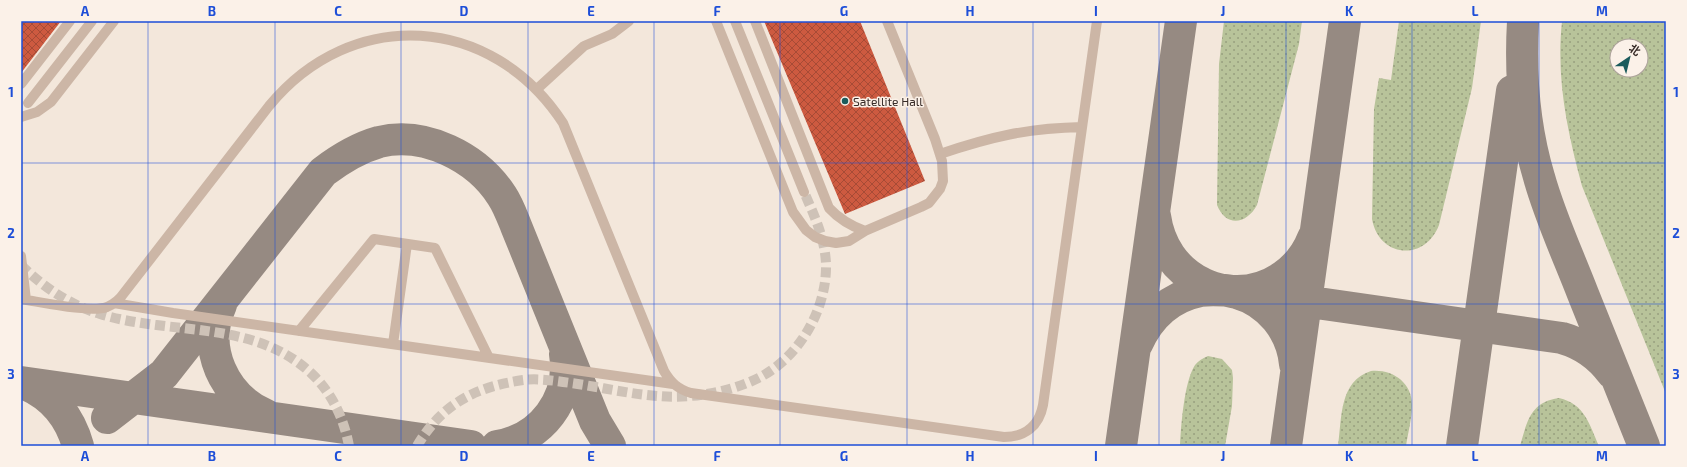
<svg xmlns="http://www.w3.org/2000/svg" width="1687" height="467" font-family="'Exo 2','Noto Sans SC',sans-serif">
<defs>
<pattern id="green-dots" width="8" height="8" patternUnits="userSpaceOnUse"><rect width="8" height="8" fill="#b8c39a"/><path d="M2 2h.1M6 6h.1" fill="none" stroke="#979f7e" stroke-width="1.8" stroke-linecap="round"/></pattern>
<pattern id="building-cross-hatch" width="8" height="8" patternUnits="userSpaceOnUse"><rect width="8" height="8" fill="#cd5a40"/><path d="M0 0l8 8M0 8l8-8" fill="none" stroke="#a74b36"/></pattern>
</defs>
<rect width="100%" height="100%" fill="#f3e7db"/>
<path fill="url(#green-dots)" fill-rule="evenodd" d="M1224,21h78l-3,23 -42,161c-10,19 -31,23 -40,0l2,-141z
M1399,21h82l-9,67 -33,137c-14,37 -60,33 -67,-6l2,-110 5,-31 12,2z
M1562,21h104v373l-84,-208c-15,-56 -26,-107 -20,-165zM1617,46h24v24h-24z
M1208,356l14,3 10,11 1,8 -1,28 -7,40h-45c1,-20 4,-64 15,-81 3,-4 8,-7 13,-9z
M1371,371c21,-2 41,11 41,34 0,13 -4,28 -6,41h-68c4,-28 1,-65 33,-75z
M1559,398c26,6 30,26 40,48h-79c7,-24 10,-44 39,-48z"/>
<g fill="none" stroke-linecap="round" stroke-linejoin="round">
<path stroke="#968a82" stroke-width="32" d="M1523,21c-3,53 1,106 16,156 11,40 29,78 44,117 20,51 41,101 61,152
M1155,216c4,29 20,54 47,67 11,6 23,7 35,10 32,9 55,38 58,71
M1226,290l336,48c21,6 37,17 50,35
M221,305c-20,43 3,92 45,110
M1137,344c12,-27 33,-47 63,-53 13,-2 25,0 37,0 34,0 64,-22 76,-53
M21,382l450,64
M27,385c27,12 43,32 51,61
M107,418l57,-44 159,-202c17,-13 35,-24 56,-30 46,-11 98,15 123,54 6,9 10,20 14,30l79,195 15,25
M497,446c44,-7 75,-47 68,-92
M1121,446l60,-425
M1286,446l59,-425
M1462,446l50,-355"/>
</g>
<path fill="url(#building-cross-hatch)" d="M21,21h40l-40,52z
M764,21h96l65,160 -80,33z"/>
<g fill="none" stroke-linecap="round" stroke-linejoin="round">
<path stroke="#cec2b7" stroke-width="10" stroke-dasharray="10 5" stroke-linecap="butt" d="M21,265c22,22 49,40 79,49 72,22 154,5 212,60 20,19 32,45 37,72
M417,446c25,-42 58,-59 106,-66 16,-2 32,1 48,3 29,4 58,11 87,13 34,3 76,-4 106,-21 38,-22 63,-68 62,-111 -1,-26 -12,-49 -22,-72"/>
<path stroke="#ccb6a6" stroke-width="10" d="M716,21l77,191 13,18 9,7 10,4 11,2 13,-2 16,-10 56,-24 8,-4 11,-14 3,-8 -1,-20 -7,-22 -48,-118
M735,21l69,171
M755,21l74,187c11,12 22,18 36,23
M21,84l49,-63
M537,89l47,-43 28,-12 17,-13
M28,103l64,-82
M21,117l16,-5 14,-10 63,-81
M940,154c50,-17 88,-26 142,-27
M21,256l5,44
M21,299c20,3 69,14 86,8 7,-3 13,-8 17,-14l145,-187c83,-101 223,-92 294,17l101,248c7,12 14,18 27,22l313,44c21,0 35,-11 39,-32l54,-384
M114,303l59,10 500,71
M299,331l75,-92 61,9 54,110
M393,344l14,-100"/>
</g>
<path fill="none" stroke="#1d4ed8" stroke-width="1" stroke-opacity="0.55" d="M148,21v425M275,21v425M401,21v425M528,21v425M654,21v425M780,21v425M907,21v425M1033,21v425M1159,21v425M1286,21v425M1412,21v425M1539,21v425M21,163h1645M21,304h1645"/>
<circle fill="#1b5b5c" stroke="#fbf1e8" stroke-width="1.5" cx="845" cy="101" r="4"/>
<g text-anchor="middle" dominant-baseline="central" stroke-width="3" stroke-linejoin="round" paint-order="stroke">
<g font-size="12" fill="#382c28" stroke="#fbf1e8" text-anchor="start">
<text x="853" y="101">Satellite Hall</text>
</g>
</g>
<rect width="1687" height="467" fill="none" stroke="#fbf1e8" stroke-width="44"/>
<g transform="translate(1629 58) rotate(35)"><circle r="19" fill="#fbf1e8" stroke="#ada29b"/>
<path d="M0-3L7 15L0 10L-7 15Z" fill="#1b5b5c"/>
<text y="-6" font-size="11" font-weight="bold" text-anchor="middle" fill="#382c28">北</text>
</g>
<rect x="22" y="22" width="1643" height="423" fill="none" stroke="#1d4ed8" stroke-width="1.5"/>
<g font-size="13" text-anchor="middle" font-weight="bold" fill="#1d4ed8">
<text x="85" y="16">A</text>
<text x="212" y="16">B</text>
<text x="338" y="16">C</text>
<text x="464" y="16">D</text>
<text x="591" y="16">E</text>
<text x="717" y="16">F</text>
<text x="844" y="16">G</text>
<text x="970" y="16">H</text>
<text x="1096" y="16">I</text>
<text x="1223" y="16">J</text>
<text x="1349" y="16">K</text>
<text x="1475" y="16">L</text>
<text x="1602" y="16">M</text>
<text x="11" y="97">1</text>
<text x="1676" y="97">1</text>
<text x="11" y="238">2</text>
<text x="1676" y="238">2</text>
<text x="11" y="379">3</text>
<text x="1676" y="379">3</text>
<text x="85" y="461">A</text>
<text x="212" y="461">B</text>
<text x="338" y="461">C</text>
<text x="464" y="461">D</text>
<text x="591" y="461">E</text>
<text x="717" y="461">F</text>
<text x="844" y="461">G</text>
<text x="970" y="461">H</text>
<text x="1096" y="461">I</text>
<text x="1223" y="461">J</text>
<text x="1349" y="461">K</text>
<text x="1475" y="461">L</text>
<text x="1602" y="461">M</text>
</g>
</svg>
